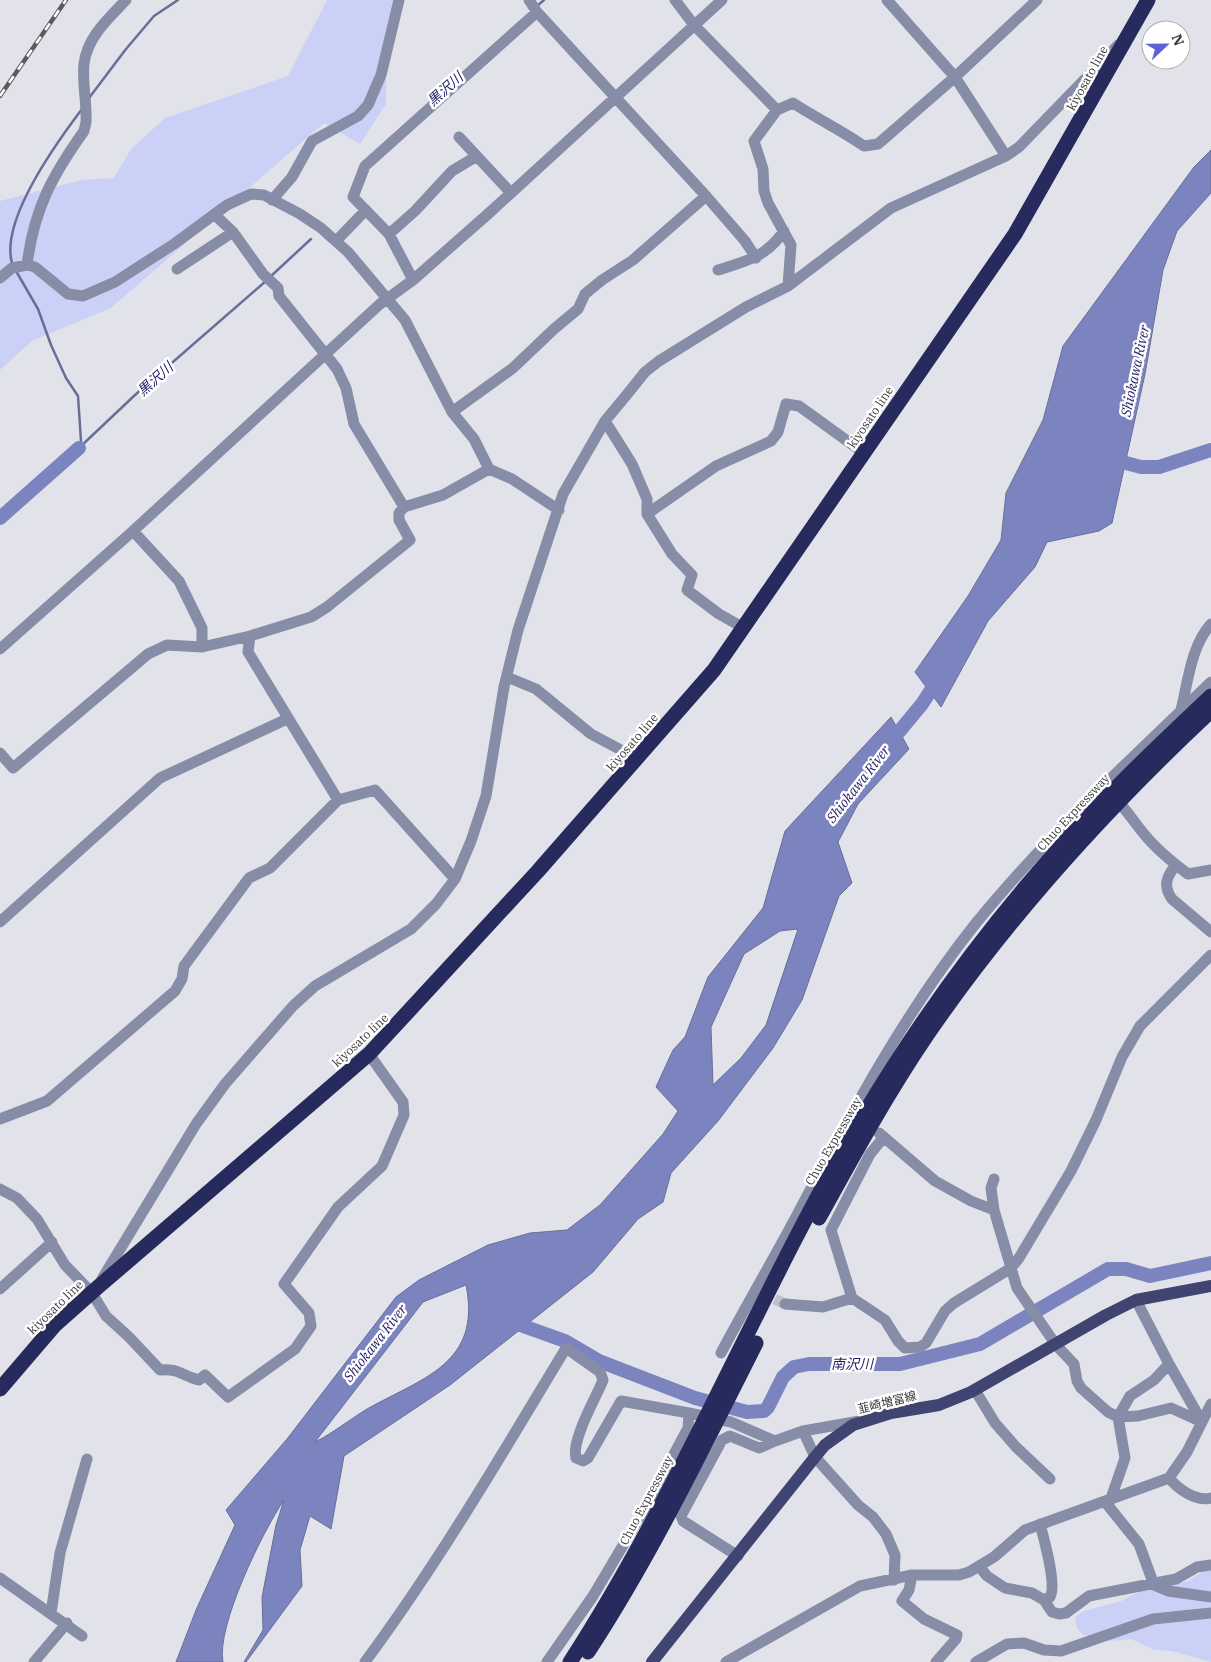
<svg xmlns="http://www.w3.org/2000/svg" width="1211" height="1662" font-family="'IBM Plex Serif','Noto Sans JP',serif">
<rect width="100%" height="100%" fill="#e2e3ea"/>
<path fill="#cbd1f6" d="M327,0h71l-12,36v68l-26,40 -36,-21 -213,185 -79,33 -32,29v-169l81,-21 33,-2 17,-29 34,-31 123,-42z
M1211,1570v92l-39,-11 -18,-1 -23,-11 -19,2 -29,-6 -6,-7 -2,-11 9,-6 37,-10 20,-10 48,-10 13,-9z"/>
<path fill="#7c84bf" stroke="#686e98" fill-rule="evenodd" d="M1211,150v43l-34,38 -14,39 -18,104 -33,149 -13,8 -52,11 -12,25 -47,54 -47,86 -26,-35 53,-76 33,-56 5,-47 37,-73 20,-74 131,-179z
M891,717l18,32 -51,55 -20,38 14,41 -13,13 -37,104 -29,48 -55,73 -47,52 -8,29 -25,17 -45,53 -143,113 -106,71 -13,73 -21,-13 -10,34 2,36 -56,76h-2l19,-32 -1,-33 14,-72 8,-25c-21,31 -68,126 -61,162h-47l20,-52 39,-85 -9,-15 61,-71 109,-142 23,-17 69,-35 42,-12 37,-3 33,-25 63,-71 15,-23 -22,-24 17,-37 12,-13 23,-60 55,-69 22,-77zM798,929l-32,96 -25,33 -28,27 -2,-58 33,-73 36,-23zM466,1285c16,79 -44,93 -99,124 -18,11 -34,24 -52,33l108,-140z"/>
<g fill="none" stroke-linecap="round" stroke-linejoin="round">
<path stroke="#686e98" stroke-width="2.5" d="M537,6l7,-6
M89,98l37,-49 28,-33 24,-16
M12,263c-12,-43 45,-121 70,-154
M16,271l22,38 13,36 15,33 12,18 3,45 -2,7
M270,277l41,-38
M80,447l55,-52 131,-114"/>
<path stroke="#7c84bf" stroke-width="14" d="M1111,459l30,8h18l52,-17
M0,518l79,-70
M888,745l34,-41 18,-28
M509,1321l56,20 34,20 96,37 52,14 17,-1 4,-4 15,-30 11,-10 15,-3h91l80,-20 128,-75h18l24,7 61,-13"/>
<path stroke="#c0c1c7" stroke-width="11" stroke-dasharray="11 5.5" stroke-linecap="butt" d="M760,1292l25,12"/>
<path stroke="#878ca7" stroke-width="11" d="M529,0l8,12 169,184 39,45 11,17
M675,0l19,25 83,85 -23,31 9,28 1,22 4,12 23,42 -3,41
M887,0l68,77 51,79
M777,110l16,-7c23,15 48,27 71,43l14,-2 77,-67 82,-77
M459,137l52,56
M272,200l20,-23 20,-36 46,-25 10,-11 13,-30 18,-75
M215,215l18,17 30,42 15,14 1,8 58,73 9,19 8,36 50,83
M389,234l26,-23 37,-40 25,-15
M336,241l30,-31
M27,265c7,-56 25,-89 57,-134l2,-9c1,-19 -4,-39 -2,-58 3,-27 25,-46 42,-64
M177,269l56,-37
M718,270c29,-9 48,-13 66,-39
M0,278l12,-10 15,-3 8,2 33,27 15,2 32,-14 59,-38 53,-39 24,-11 13,1 36,19 21,14 27,24 57,68 47,92 22,27 15,30 23,10 47,31
M413,280l-24,-46 -36,-37 12,-31 172,-154
M452,412l61,-44 41,-39 24,-20 7,-15 17,-14 31,-20 73,-64
M605,421l27,43 15,35v15l25,40 20,21 -5,15 32,24 25,14
M647,514l69,-48 55,-25 7,-9 8,-28 13,2 65,47
M133,531l46,50 23,47v19
M250,636l-2,16 90,148
M0,649l133,-118 247,-227 33,-24 75,-66 234,-214
M507,677l29,12 55,45 47,25
M1181,710c7,-28 10,-64 30,-86
M0,753l13,15 135,-114 19,-9 35,2 48,-11 61,-19 16,-10 83,-67 -11,-20v-7l5,-6 39,-12 46,-26
M1114,797c12,12 20,25 30,37 13,16 28,28 44,40l23,-4
M1176,865c-10,12 -13,21 -4,34l39,33
M0,922l160,-144 127,-59
M0,1119l47,-18 128,-110 7,-12 2,-13 65,-88 21,-10 68,-68 37,-10 80,89
M879,1133l56,48 36,20 23,9 23,78 39,57 18,19 3,17 4,7 27,24 10,5 20,-1 33,-8 31,14
M884,1137l-14,17 -39,76 21,68 33,22 13,21 7,7 15,-1 6,-4 19,-32 9,-8 57,-35 8,-10 52,-87 25,-51 26,-63 18,-31 71,-71
M0,1189l17,9 20,21 28,46 27,28 14,23 23,21 31,33c18,-2 23,6 39,10l6,-5 23,22 67,-48 16,-23 -2,-13 -25,-29 54,-77 44,-41 22,-51 -1,-13 -34,-48
M994,1210l-3,-22 3,-9
M102,1279l94,-155 29,-40 68,-78 22,-20 96,-57 25,-25 19,-25 16,-38 15,-45 18,-109 14,-57 45,-136 42,-73 24,-29 16,-20 14,-11 87,-54 42,-21 103,-78 115,-52 13,-9 99,-102
M0,1289l52,-47
M785,1304l38,3 29,-9
M721,1353c25,-47 52,-93 77,-140 53,-100 107,-201 178,-290 71,-87 154,-163 235,-241
M1169,1364l33,58
M975,1390l20,33 21,24 34,32
M803,1431l12,26 43,48 15,12 13,17 9,21 -1,25
M1169,1478c9,11 27,24 42,20
M1110,1501l15,-43 -7,-41 12,-21 24,-16 15,-16 -33,-64
M1106,1503l33,41 15,41 14,6 43,6
M1040,1524c4,15 17,61 10,73l-6,3
M738,1556l-55,-35 -2,-5 41,-76 8,-4 29,12 16,-7
M979,1566l8,10 18,12 27,5 12,7 8,12 7,2 7,-1 23,-17 87,-17 21,-12 14,-2
M912,1575l-3,15 -7,11 22,18 33,16 -1,4 -20,23
M0,1578l82,58
M51,1613l9,-60 27,-94
M34,1662l33,-39
M365,1662c74,-100 137,-208 201,-314l34,24 3,8c-7,18 -32,60 -27,78l7,3 5,-3 33,-57 68,12
M547,1662l46,-66 51,-86 44,-82 1,-15 42,9 44,19 28,-10 57,-10
M726,1662l134,-76 52,-11h47l10,-3 25,-15 31,-27 144,-52 18,-26 24,-48
M976,1662l31,-18 17,-1 20,7 17,1 92,-32 58,-6"/>
<path stroke="#3f4471" stroke-width="12" d="M652,1662l163,-205 10,-12 28,-20 38,-12 48,-8 32,-13 135,-77 30,-15 75,-14"/>
<path stroke="#272a5d" stroke-width="15" d="M819,1218c34,-62 68,-124 108,-183 82,-119 178,-225 284,-324
M0,1389l54,-63 44,-39 271,-233 169,-183 176,-201 301,-436 133,-234
M588,1652c64,-98 115,-204 168,-309
M570,1662c113,-174 188,-369 294,-548 55,-92 119,-180 190,-260 49,-56 103,-107 157,-158"/>
<g stroke="#5b5b5f" stroke-width="4.5">
<path id="rail" d="M0,96l66,-96"/>
</g>
<use href="#rail" stroke="#fff" stroke-width="2.5" stroke-dasharray="8" stroke-linecap="butt"/>
</g>
<g text-anchor="middle" dominant-baseline="central" stroke-width="5" stroke-linejoin="round" paint-order="stroke">
<g font-size="12" fill="#39393c" stroke="#fff">
<text transform="translate(1087 78) rotate(-61)">kiyosato line</text>
<text transform="translate(870 417) rotate(-56)">kiyosato line</text>
<text transform="translate(632 742) rotate(-49)">kiyosato line</text>
<text transform="translate(1073 812) rotate(-47)">Chuo Expressway</text>
<text transform="translate(360 1040) rotate(-43)">kiyosato line</text>
<text transform="translate(833 1141) rotate(-60)">Chuo Expressway</text>
<text transform="translate(55 1307) rotate(-44)">kiyosato line</text>
<text transform="translate(887 1402) rotate(-14)">韮崎増富線</text>
<text transform="translate(646 1500) rotate(-62)">Chuo Expressway</text>
</g>
<g font-size="14" font-style="italic" fill="#211e65" stroke="#fff">
<text transform="translate(445 89) rotate(-42)">黒沢川</text>
<text transform="translate(1135 371) rotate(-78)">Shiokawa River</text>
<text transform="translate(155 379) rotate(-42)">黒沢川</text>
<text transform="translate(858 784) rotate(-52)">Shiokawa River</text>
<text transform="translate(375 1343) rotate(-52)">Shiokawa River</text>
<text x="852" y="1364">南沢川</text>
</g>
</g>
<g transform="translate(1166 45) rotate(68)"><circle r="24" fill="#ffffff" stroke="#b0b0b1"/>
<path d="M0-4L9 19L0 12L-9 19Z" fill="#5d61d9"/>
<text y="-8" font-size="14" font-weight="bold" text-anchor="middle" fill="#39393c">N</text>
</g>
</svg>
